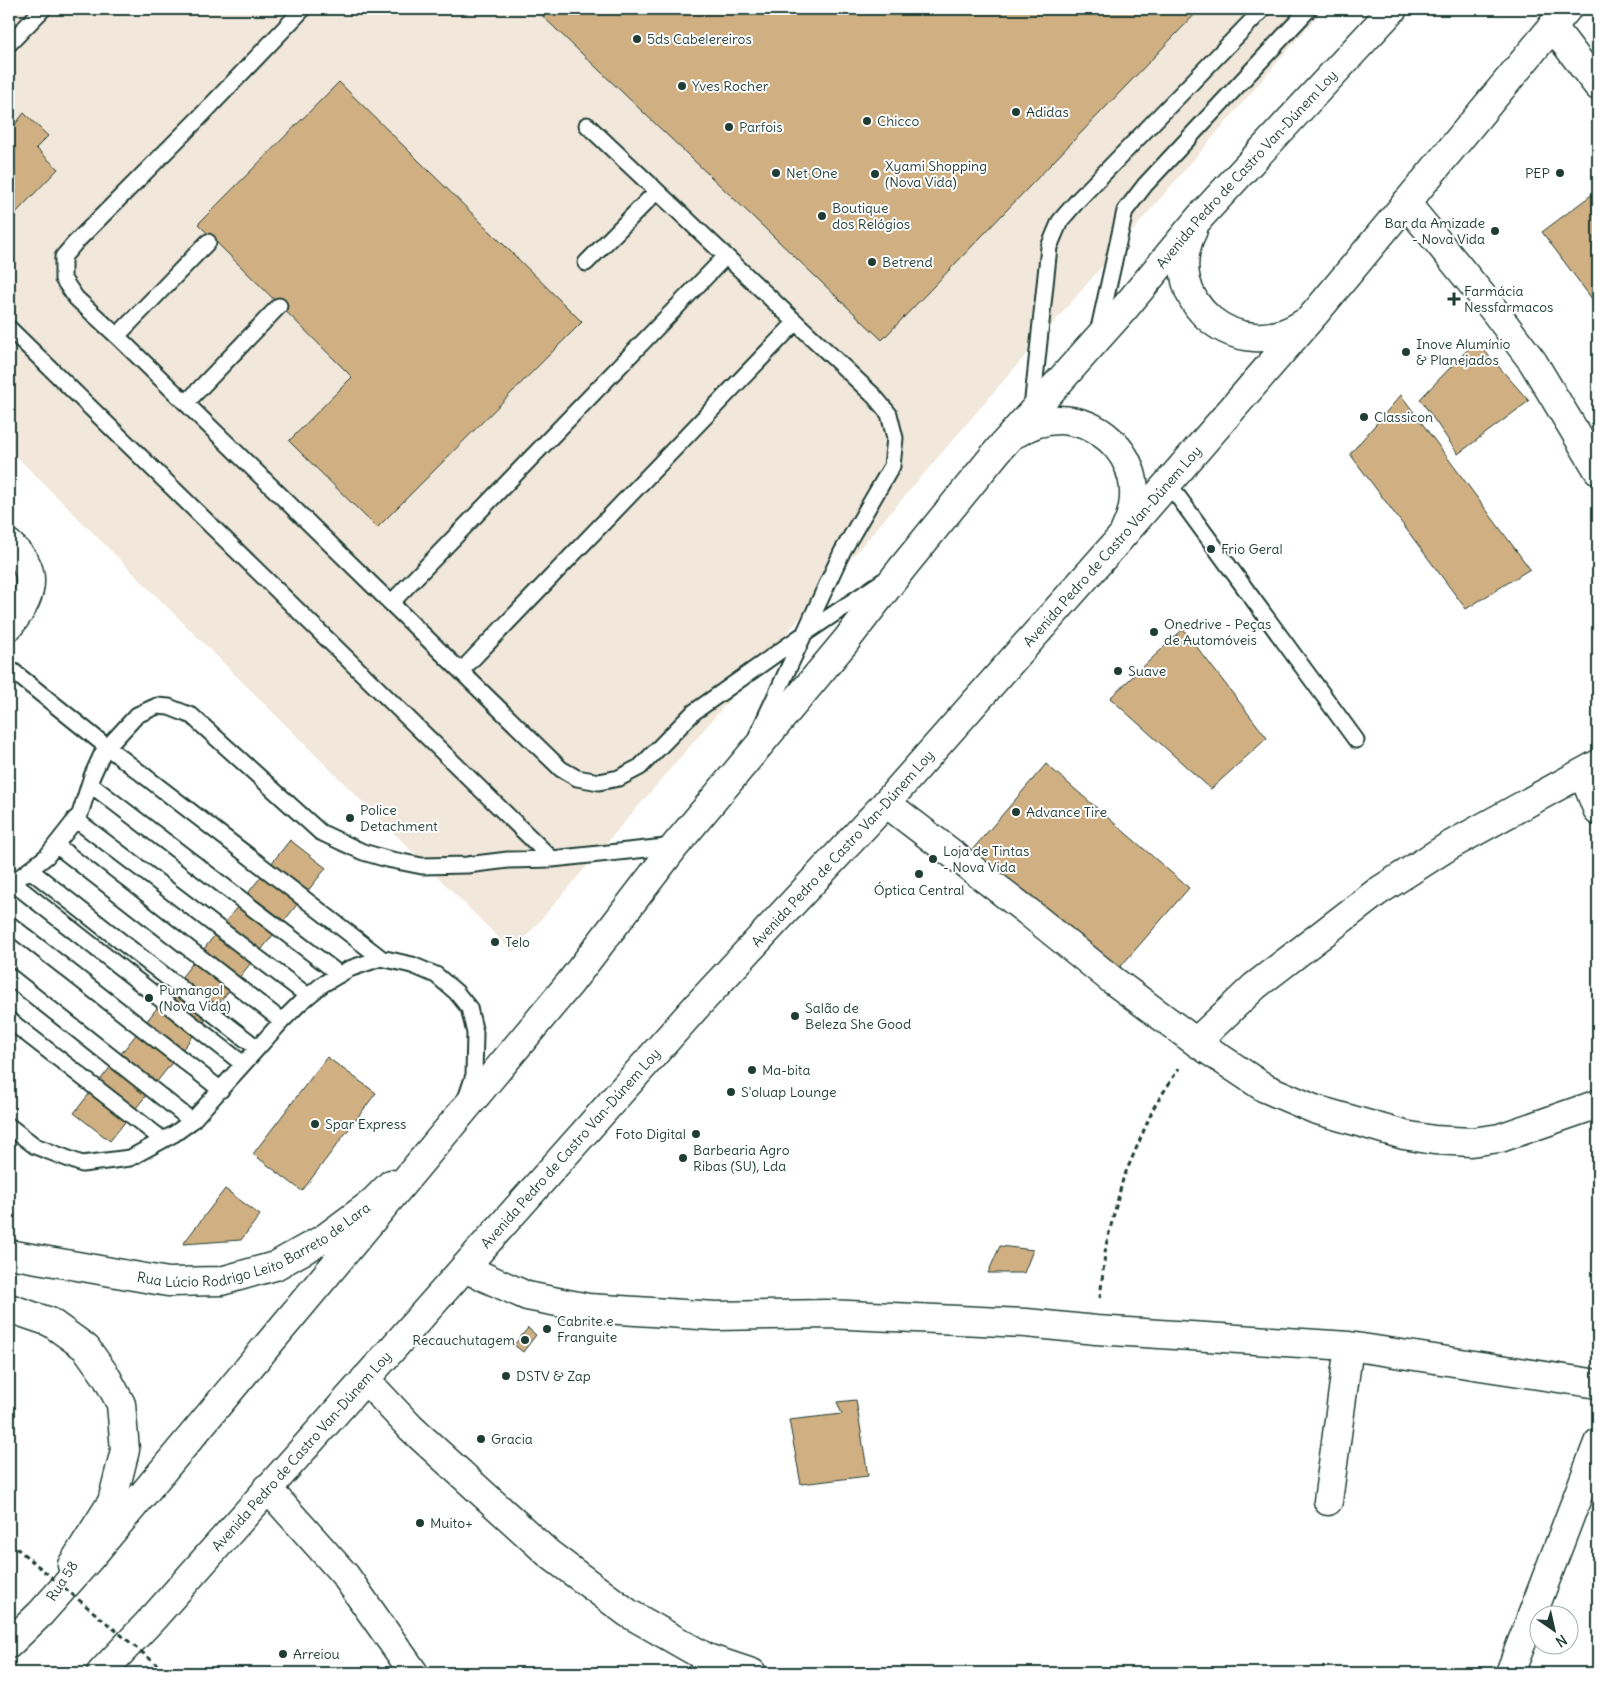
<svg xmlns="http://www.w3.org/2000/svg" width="1607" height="1682" font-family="Delius,sans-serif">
<rect width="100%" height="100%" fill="#fff"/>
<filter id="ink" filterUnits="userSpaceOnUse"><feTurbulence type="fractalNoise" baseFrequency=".02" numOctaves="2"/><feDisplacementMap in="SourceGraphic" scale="10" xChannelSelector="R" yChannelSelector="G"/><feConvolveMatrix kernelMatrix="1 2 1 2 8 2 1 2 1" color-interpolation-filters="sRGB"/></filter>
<g filter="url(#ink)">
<path fill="#f1e7da" d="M9,9h1314l-810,943 -504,-503z"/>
<path fill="#d0b083" stroke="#1f3d34" d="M535,9h665l-318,331z
M339,82l243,240 -205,206 -88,-87 63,-64 -154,-153z
M24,113l24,23 -12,12 22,21 -49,51v-99l5,5z
M1598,190v117l-56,-75z
M1476,341l53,60 -71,53 -38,-55z
M1401,395l129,174 -64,40 -116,-155z
M1183,629l84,109 -56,51 -101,-91z
M1046,764l143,124 -74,85 -143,-123z
M290,840l36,28 -216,273 -36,-28z
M327,1057l49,36 -74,98 -49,-37z
M225,1189l35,26 -19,25 -58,4z
M1000,1246l33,4 -9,23h-36z
M528,1328l8,7 -13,17 -9,-7z
M856,1400l12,76 -67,8 -12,-64 53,-6 -5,-12z"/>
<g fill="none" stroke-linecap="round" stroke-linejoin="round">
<g stroke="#1f3d34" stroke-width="19">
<path id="service" d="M303,9l-104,109 -124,125 -12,14v22l13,19 41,38 444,433 16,9 22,4 20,-4 21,-11 54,-55 110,-78 79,-53
M9,44l34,-35
M587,125l287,271 15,18 6,24 -3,28 -50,86 -84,182
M586,263l71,-72
M9,328l543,531
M1098,333l27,-122 20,-26 164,-176
M117,336l91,-94
M186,403l93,-97
M1032,408l17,-161 11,-26 19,-22 184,-190
M1168,483l188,257
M391,603l335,-347
M9,668l98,79 274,211
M461,671l335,-349
M90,784l249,190
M75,819l233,177
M56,845l226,176
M30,870l227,178
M13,883l230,181
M9,886l38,-30 33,-42 12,-38 11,-24 34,-37 20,-9 12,1 23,9 128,116 43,20 24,7 35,7 45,-1 41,-5 44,-1 123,-13
M9,924l212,166
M9,976l183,145
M9,1020l154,120
M9,1126l26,20 47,18 48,-6 44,-24 18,-13 90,-100 18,-18 23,-19 26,-15 32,-11 31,7 24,10 20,17 13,16 6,25 -1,42 -7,21"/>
</g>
<g stroke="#1f3d34" stroke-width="31">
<path id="minor" d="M1552,26l46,60
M1406,203l87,106 40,53 65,108
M9,544c5,5 12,11 16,18 13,23 -1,46 -16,64
M1583,773l15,38
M886,803l141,108 84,68 85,63 69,46 49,21 90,26 30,5 37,2 29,-4 98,-34
M1196,1042l59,-56 122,-94 72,-46 149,-82
M464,1268l63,28 61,12 128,8 111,-2 199,9 70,7 253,16 249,38
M365,1379l46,49 138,126 79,59 79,45 45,15
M267,1488l78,87 69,98
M1328,1501l21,-155
M1510,1673l88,-230"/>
</g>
<g stroke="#1f3d34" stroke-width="31">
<g id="tertiary">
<path id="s1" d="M9,1254l159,28 53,-1 54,-15 50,-28 47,-35 19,-19"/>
<path d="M9,1308l41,14 36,26 20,28 15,28 4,46 -13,52 -40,63"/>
</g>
</g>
<g stroke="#1f3d34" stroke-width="31">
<g id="trunk">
<path d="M1193,230c-36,71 46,137 111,93"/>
<path d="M1017,433c66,-42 144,26 108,97"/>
<path id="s2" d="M9,1644l32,-31 49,-55 480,-575 105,-137 170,-204 58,-75 97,-119 123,-138 78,-94 192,-207"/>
<path id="s3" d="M101,1673l54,-57 540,-608 191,-205 230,-260 201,-232 250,-302"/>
</g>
</g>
<path stroke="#1f3d34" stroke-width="3" stroke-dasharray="5 4" stroke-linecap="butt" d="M1100,1298l6,-53 17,-66 31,-72 25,-39"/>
<use href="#service" stroke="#fff" stroke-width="15"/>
<use href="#minor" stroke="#fff" stroke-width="28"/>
<use href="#tertiary" stroke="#fff" stroke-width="28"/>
<use href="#trunk" stroke="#fff" stroke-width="28"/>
<path stroke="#1f3d34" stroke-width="3" stroke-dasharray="5 4" stroke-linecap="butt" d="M9,1542l158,131"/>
</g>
</g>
<g fill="#1f3d34" stroke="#fff" stroke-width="2">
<circle cx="637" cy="39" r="5"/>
<circle cx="682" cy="86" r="5"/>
<circle cx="1016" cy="112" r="5"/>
<circle cx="867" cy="121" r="5"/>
<circle cx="729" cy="127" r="5"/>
<circle cx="776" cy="173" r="5"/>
<circle cx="1560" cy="173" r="5"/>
<circle cx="875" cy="174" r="5"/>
<circle cx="822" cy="216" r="5"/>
<circle cx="1495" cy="231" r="5"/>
<circle cx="872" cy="262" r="5"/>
<path d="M1451.5 291.5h5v5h5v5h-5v5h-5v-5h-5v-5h5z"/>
<circle cx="1406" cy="352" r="5"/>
<circle cx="1364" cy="417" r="5"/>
<circle cx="1211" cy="549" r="5"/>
<circle cx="1154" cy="632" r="5"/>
<circle cx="1118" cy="671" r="5"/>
<circle cx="1016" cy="812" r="5"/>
<circle cx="350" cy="818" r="5"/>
<circle cx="933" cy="859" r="5"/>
<circle cx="919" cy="874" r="5"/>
<circle cx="495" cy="942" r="5"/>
<circle cx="149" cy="998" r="5"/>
<circle cx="795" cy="1016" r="5"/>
<circle cx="752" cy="1070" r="5"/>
<circle cx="731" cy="1092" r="5"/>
<circle cx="315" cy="1124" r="5"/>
<circle cx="696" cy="1134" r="5"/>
<circle cx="683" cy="1158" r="5"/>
<circle cx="547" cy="1329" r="5"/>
<circle cx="525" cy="1340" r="5"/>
<circle cx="506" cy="1376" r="5"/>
<circle cx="481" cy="1439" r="5"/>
<circle cx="420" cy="1523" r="5"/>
<circle cx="283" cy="1654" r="5"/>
</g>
<g text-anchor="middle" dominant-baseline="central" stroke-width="4" stroke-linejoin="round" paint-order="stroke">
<g font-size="14" fill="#1f3d34" stroke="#fff" text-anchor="start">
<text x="647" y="39">5ds Cabelereiros</text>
<text x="692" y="86">Yves Rocher</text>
<text x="1026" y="112">Adidas</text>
<text x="877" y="121">Chicco</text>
<text x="739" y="127">Parfois</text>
<text x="885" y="166">Xyami Shopping<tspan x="885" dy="16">(Nova Vida)</tspan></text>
<text x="786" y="173">Net One</text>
<text x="1550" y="173" text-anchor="end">PEP</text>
<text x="832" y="208">Boutique<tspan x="832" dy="16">dos Relógios</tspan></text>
<text x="1485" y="223" text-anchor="end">Bar da Amizade<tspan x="1485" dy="16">- Nova Vida</tspan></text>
<text x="882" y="262">Betrend</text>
<text x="1464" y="291">Farmácia<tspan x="1464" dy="16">Nessfarmacos</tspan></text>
<text x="1416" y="344">Inove Alumínio<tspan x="1416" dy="16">&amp; Planejados</tspan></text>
<text x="1374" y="417">Classicon</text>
<text x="1221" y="549">Frio Geral</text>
<text x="1164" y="624">Onedrive - Peças<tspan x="1164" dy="16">de Automóveis</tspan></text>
<text x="1128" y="671">Suave</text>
<text x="360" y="810">Police<tspan x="360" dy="16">Detachment</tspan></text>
<text x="1026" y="812">Advance Tire</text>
<text x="943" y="851">Loja de Tintas<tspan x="943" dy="16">- Nova Vida</tspan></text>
<text x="919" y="890" text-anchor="middle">Óptica Central</text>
<text x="505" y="942">Telo</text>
<text x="159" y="990">Pumangol<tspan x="159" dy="16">(Nova Vida)</tspan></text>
<text x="805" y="1008">Salão de<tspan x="805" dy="16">Beleza She Good</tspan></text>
<text x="762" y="1070">Ma-bita</text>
<text x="741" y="1092">S'oluap Lounge</text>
<text x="325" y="1124">Spar Express</text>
<text x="686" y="1134" text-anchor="end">Foto Digital</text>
<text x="693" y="1150">Barbearia Agro<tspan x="693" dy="16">Ribas (SU), Lda</tspan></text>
<text x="557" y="1321">Cabrite e<tspan x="557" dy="16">Franguite</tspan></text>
<text x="515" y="1340" text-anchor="end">Recauchutagem</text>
<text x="516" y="1376">DSTV &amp; Zap</text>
<text x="491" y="1439">Gracia</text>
<text x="430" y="1523">Muito+</text>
<text x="293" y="1654">Arreiou</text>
</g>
<g font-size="14" fill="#1f3d34" stroke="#fff">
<text stroke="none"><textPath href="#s2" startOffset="1926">Avenida Pedro de Castro Van-Dúnem Loy</textPath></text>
<text stroke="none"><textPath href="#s3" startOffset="1514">Avenida Pedro de Castro Van-Dúnem Loy</textPath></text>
<text stroke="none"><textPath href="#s3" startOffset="1109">Avenida Pedro de Castro Van-Dúnem Loy</textPath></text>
<text stroke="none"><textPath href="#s3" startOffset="704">Avenida Pedro de Castro Van-Dúnem Loy</textPath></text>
<text stroke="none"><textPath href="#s1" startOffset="256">Rua Lúcio Rodrigo Leito Barreto de Lara</textPath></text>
<text stroke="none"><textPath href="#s3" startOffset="299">Avenida Pedro de Castro Van-Dúnem Loy</textPath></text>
<text transform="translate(62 1581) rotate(-57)">Rua 58</text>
</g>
</g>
<rect width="1607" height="1682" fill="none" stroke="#fff" stroke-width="30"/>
<rect x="15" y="15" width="1577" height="1652" fill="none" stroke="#1f3d34" stroke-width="2" filter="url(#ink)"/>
<g transform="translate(1554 1630) rotate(146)"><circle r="24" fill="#ffffff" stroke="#a5b1ae"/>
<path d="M0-4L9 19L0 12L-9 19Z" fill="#1f3d34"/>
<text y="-8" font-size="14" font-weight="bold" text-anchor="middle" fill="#1f3d34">N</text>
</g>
</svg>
